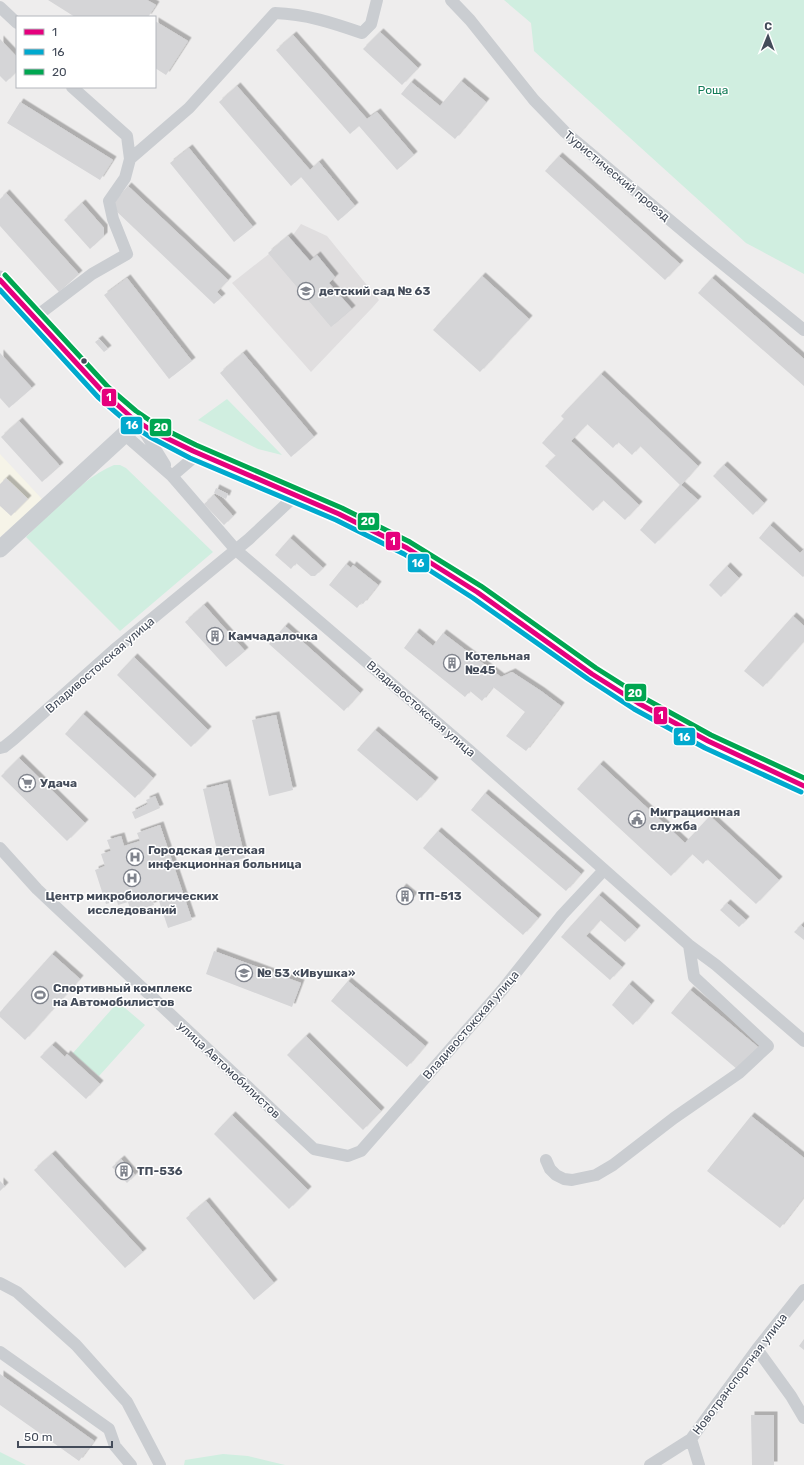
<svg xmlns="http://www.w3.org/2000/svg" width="804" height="1465" font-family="Rubik,sans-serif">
<defs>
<filter id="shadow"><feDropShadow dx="3.5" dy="-3.5" stdDeviation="0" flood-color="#0004"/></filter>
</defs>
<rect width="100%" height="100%" fill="#eeeded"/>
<path fill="#f6f4e8" d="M0,454l43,46 -43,37z"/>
<path fill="#e0dedf" d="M301,224l26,12 52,64 -7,8 -61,64 -79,-89 61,-48z"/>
<path fill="#d0eee0" d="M504,0h300v274l-58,-31 -212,-192 -3,-28z
M227,399l55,56 -24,-6 -60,-29z
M114,465h6l6,3 87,84 -93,79 -94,-94c23,-22 58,-60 88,-72z
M118,1002l27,23 -46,51 -26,-23z
M0,1452l26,13h-26z
M223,1454l25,2 37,9h-101l1,-5z"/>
<path fill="#d5d5d7" filter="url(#shadow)" d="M48,0h99l9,5 -8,12h-73z
M155,21l33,20 -22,34 -11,-7z
M380,32l38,36 -16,17 -39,-36z
M293,35l74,84 10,-7 37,43 -17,15 -38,-44 -9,8 -74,-84z
M0,39l17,18v14l-11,11 -6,-6z
M461,81l25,21 -31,37 -54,-45 10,-12 29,24z
M237,86l73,84 9,-8 36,44 -17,15 -37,-44 -10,9 -72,-84z
M20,102l93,58 -13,20 -93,-57z
M189,148l64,79 -19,15 -64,-79z
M559,156l121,108 -15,16 -120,-109z
M128,186l100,94 -11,12 5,5 -8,7 -100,-95 1,-8z
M6,193l73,81 -20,18 -59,-66v-27z
M82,203l22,25v8l-14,13 -26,-29z
M288,236l22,25 7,-6 18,22 -6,6 23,26 -21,18 -63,-74z
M482,276l47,43 -49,53 -47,-42z
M127,278l65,83 -23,18 -65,-84z
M712,278l92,81v27l-106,-93z
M99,339l9,10 -4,3 -9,-10z
M0,353l32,35 -23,20 -9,-10z
M243,353l71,84 -23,20 -71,-84z
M601,374l97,92 -17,19 17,15 -43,44 -15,-14 40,-45 -40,-39 -8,9 -14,-13 -5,6 -26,-24 -16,17 68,64 -14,15 -22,-20 -10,11 -48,-45 11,-10 -14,-13 22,-24 -3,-3z
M19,421l41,45 -18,16 -41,-45z
M724,465l40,38 -11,12 -40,-39z
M6,478l22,21 -17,17 -11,-10v-22z
M216,488l12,6 -2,5 -12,-6z
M214,495l19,21 -9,9 -20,-21z
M770,525l30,28 4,-4v27l-1,1 -44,-39z
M290,538l33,30 -8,8h-4l-15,-13 -5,6 -16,-14z
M346,564l5,4 2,-3 25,20 -15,19 -2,-1 -4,5 -28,-23z
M727,566l12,12 -18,19 -12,-12z
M204,605l41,46 -19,16 -41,-45z
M793,616l11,10v15l-41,46 -19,-16z
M285,626l75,67 -16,18 -75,-67z
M416,632l17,14 10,-13 58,44 11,-5 29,19 20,15 -35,45 -20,-15 19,-24 -32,-25 -11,14 -12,-10 -5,6 -61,-49z
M134,657l74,73 -17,17 -74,-72z
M83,714l70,64 -18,20 -70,-64z
M276,715l17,75 -24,6 -17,-76z
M375,730l60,51 -18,20 -60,-51z
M19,758l66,65 -18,18 -66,-65z
M600,764l85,79 25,-27 69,64 -23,24 -49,-45 -4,5 -11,-10 -21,22 -94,-87z
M227,783l18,75 -25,6 -17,-75z
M485,793l96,81 -15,17 -95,-81z
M155,796l5,12 -25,11 -3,-7 16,-8 -2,-4z
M160,825l32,95 -24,8 -12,-36 -6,2 4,11 -23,7 -3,-10 -10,3 -1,-4 -11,3 -11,-34 10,-4 -4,-12 10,-3 -4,-11 14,-4 3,10 16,-5 -3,-8z
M438,831l100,87 -15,17 -100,-87z
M403,887l11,9 -7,9 -11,-9z
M599,895l38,34 -12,13 -25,-22 -14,16 36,31 -12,13 -49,-43z
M727,903l19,17 -7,7 -19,-17z
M801,925l3,3v12l-10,-8z
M214,951l87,32 -9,24 -86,-33z
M52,954l28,25 -55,61 -25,-23v-5z
M348,981l77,65 -18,21 -76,-66z
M629,984l22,20 -18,21 -21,-20z
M690,990l68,57 -20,23 -67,-57z
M306,1036l75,75 -18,19 -76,-75z
M52,1045l13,12 2,-3 33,30 -14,15 -46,-42z
M232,1115l76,75 -19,19 -75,-75z
M751,1116l53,42v39l-24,31 -73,-57z
M52,1154l91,98 -18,16 -91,-98z
M121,1159l14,16 -8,8 -15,-16z
M0,1181l5,5 -5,5z
M206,1201l68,82 -20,17 -68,-82z
M804,1339v11l-5,-4z
M0,1374l94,67 -15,20 -79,-56z
M751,1415h23v50h-22z"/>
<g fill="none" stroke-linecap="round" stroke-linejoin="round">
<path stroke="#cacdd1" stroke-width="12" d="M451,0l19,20 64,80 31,32 137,115 102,83
M0,7l17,16
M130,159l59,-51 86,-95c31,1 58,10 87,20l9,-9 6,-24
M34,318l58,-44 35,-20 -14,-35 -4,-18 16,-23 5,-19 -3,-23 -55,-49
M141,426l24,39
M125,435l47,41 64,74 233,200 220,195 27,20 88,76
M172,476l27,-23
M0,748l4,-1 10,-8 100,-89 135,-111 47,-44
M0,848l37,41 277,260 34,7 13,-5 142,-162 59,-74 42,-45
M546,1160l4,9 6,6 8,4 8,1 24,-5 17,-10 61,-47 65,-45 29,-27 -74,-69 -5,-32
M0,1283l17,9 59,53 51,57 33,63
M757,1349l34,47 13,22
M0,1352l109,77 6,17 16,19
M691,1439l8,26
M650,1465l41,-26 66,-90 47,-59"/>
<path stroke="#cbced2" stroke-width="17" d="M0,549l138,-127"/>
<path stroke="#c5c8ce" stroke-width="19" d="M0,280c23,25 45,50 68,75 23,25 45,50 74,69 31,21 70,35 104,50 62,26 125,52 183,87 65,39 123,88 186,128 61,39 124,68 189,97"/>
<g stroke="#fff" stroke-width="8">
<path id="bus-1" d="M0,280l103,112 28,25 23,15 39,19 146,63 68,34 70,44 115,82 46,29 70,38 96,45"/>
</g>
<g stroke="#fff" stroke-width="8">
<path id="bus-2" d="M0,290l98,107 29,25 23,15 40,21 146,62 68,34 69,44 115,81 46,30 71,39 96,44"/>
</g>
<g stroke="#fff" stroke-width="8">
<path id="bus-3" d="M5,275l103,112 28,24 22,15 38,19 146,63 68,34 71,44 115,82 46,29 69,38 93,43"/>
</g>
<use href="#bus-1" stroke="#e5007d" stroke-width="5"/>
<use href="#bus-2" stroke="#00a9ce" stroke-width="5"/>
<use href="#bus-3" stroke="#00a651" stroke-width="5"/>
</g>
<defs>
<g id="school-ring" transform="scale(0.9)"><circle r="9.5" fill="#fff" stroke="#80848d" stroke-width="1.5"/><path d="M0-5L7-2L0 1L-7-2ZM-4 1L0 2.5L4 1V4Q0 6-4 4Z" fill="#80848d"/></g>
<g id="building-ring" transform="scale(0.9)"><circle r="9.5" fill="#fff" stroke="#80848d" stroke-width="1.5"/><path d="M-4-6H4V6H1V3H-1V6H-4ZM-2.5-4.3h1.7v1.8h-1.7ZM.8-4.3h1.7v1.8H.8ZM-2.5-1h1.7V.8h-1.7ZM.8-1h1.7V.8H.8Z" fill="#80848d"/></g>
<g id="supermarket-ring" transform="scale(0.9)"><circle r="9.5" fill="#fff" stroke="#80848d" stroke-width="1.5"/><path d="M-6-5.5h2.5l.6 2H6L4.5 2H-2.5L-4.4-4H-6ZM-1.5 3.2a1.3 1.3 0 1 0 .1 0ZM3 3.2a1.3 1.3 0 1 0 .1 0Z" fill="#80848d"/></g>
<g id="civic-ring" transform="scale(0.9)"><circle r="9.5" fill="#fff" stroke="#80848d" stroke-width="1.5"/><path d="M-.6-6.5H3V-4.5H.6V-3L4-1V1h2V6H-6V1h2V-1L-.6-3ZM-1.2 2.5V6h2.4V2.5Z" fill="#80848d"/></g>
<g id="hospital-ring" transform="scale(0.9)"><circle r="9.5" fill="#fff" stroke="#80848d" stroke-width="1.5"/><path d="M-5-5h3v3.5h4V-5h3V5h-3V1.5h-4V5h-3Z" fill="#80848d"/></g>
<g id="stadium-ring" transform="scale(0.9)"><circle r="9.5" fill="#fff" stroke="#80848d" stroke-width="1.5"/><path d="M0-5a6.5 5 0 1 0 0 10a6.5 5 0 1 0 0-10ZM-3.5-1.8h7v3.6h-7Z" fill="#80848d"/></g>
</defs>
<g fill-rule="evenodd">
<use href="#school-ring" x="306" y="291"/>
<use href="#building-ring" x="215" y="636"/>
<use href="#building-ring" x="452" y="663"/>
<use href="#supermarket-ring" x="27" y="783"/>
<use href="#civic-ring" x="637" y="819"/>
<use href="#hospital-ring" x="135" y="857"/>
<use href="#hospital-ring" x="132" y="878"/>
<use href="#building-ring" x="405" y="896"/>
<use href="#school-ring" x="244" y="973"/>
<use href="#stadium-ring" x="40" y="995"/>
<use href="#building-ring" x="124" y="1171"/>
</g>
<circle fill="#444c5a" stroke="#fff" stroke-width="1.5" cx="84" cy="361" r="3.5"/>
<g text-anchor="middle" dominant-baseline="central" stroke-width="3" stroke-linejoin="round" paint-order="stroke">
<g font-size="12" fill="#137c58" stroke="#fff">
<text x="713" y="90">Роща</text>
</g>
<g font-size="12" fill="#444c5a" stroke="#fff">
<text transform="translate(617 176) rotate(40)">Туристический проезд</text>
<text transform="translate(100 665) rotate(-41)">Владивостокская улица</text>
<text transform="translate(421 709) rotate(41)">Владивостокская улица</text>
<text transform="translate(471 1025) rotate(-49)">Владивостокская улица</text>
<text transform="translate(229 1070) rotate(43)">улица Автомобилистов</text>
<text transform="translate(740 1374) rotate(-53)">Новотранспортная улица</text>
</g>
<g font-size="12" font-weight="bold" fill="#444c5a" stroke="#fff" text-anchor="start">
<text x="319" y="291">детский сад № 63</text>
<text x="228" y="636">Камчадалочка</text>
<text x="465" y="656">Котельная<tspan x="465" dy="14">№45</tspan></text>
<text x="40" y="783">Удача</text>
<text x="650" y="812">Миграционная<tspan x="650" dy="14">служба</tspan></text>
<text x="148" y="850">Городская детская<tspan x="148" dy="14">инфекционная больница</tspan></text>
<text x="132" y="896" text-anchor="middle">Центр микробиологических<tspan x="132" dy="14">исследований</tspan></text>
<text x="418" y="896">ТП-513</text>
<text x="257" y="973">№ 53 «Ивушка»</text>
<text x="53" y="988">Спортивный комплекс<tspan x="53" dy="14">на Автомобилистов</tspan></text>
<text x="137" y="1171">ТП-536</text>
</g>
</g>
<g stroke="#fff" stroke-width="1.5">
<rect x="101" y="388" width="16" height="19" rx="4" fill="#e5007d"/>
<rect x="120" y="416" width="23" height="19" rx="4" fill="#00a9ce"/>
<rect x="149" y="418" width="23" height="19" rx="4" fill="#00a651"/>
<rect x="357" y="512" width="23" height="19" rx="4" fill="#00a651"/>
<rect x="385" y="531" width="16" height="20" rx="4" fill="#e5007d"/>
<rect x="407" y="553" width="23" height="20" rx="4" fill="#00a9ce"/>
<rect x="624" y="683" width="23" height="19" rx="4" fill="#00a651"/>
<rect x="653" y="706" width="15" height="19" rx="4" fill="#e5007d"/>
<rect x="673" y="727" width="23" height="19" rx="4" fill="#00a9ce"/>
</g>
<g font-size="11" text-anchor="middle" font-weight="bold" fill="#fff">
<text x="109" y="401">1</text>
<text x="132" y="429">16</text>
<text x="161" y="431">20</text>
<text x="368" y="525">20</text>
<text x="393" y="545">1</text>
<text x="418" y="567">16</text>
<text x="635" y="697">20</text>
<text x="661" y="719">1</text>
<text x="684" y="741">16</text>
</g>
<rect x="16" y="16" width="140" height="72" fill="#ffffff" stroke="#b4b7bd"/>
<rect x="24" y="29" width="20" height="6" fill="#e5007d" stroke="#b4b7bd"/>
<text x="52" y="36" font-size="12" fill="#444c5a">1</text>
<rect x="24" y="49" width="20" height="6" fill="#00a9ce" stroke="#b4b7bd"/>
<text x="52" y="56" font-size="12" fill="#444c5a">16</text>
<rect x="24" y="69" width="20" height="6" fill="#00a651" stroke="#b4b7bd"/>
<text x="52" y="76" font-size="12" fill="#444c5a">20</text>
<g transform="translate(768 36) rotate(1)" stroke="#ffffff" stroke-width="3" paint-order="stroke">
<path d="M0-3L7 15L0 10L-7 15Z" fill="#444c5a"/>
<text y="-6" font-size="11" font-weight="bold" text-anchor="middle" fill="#444c5a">С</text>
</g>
<path d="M18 1441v6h94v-6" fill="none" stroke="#444c5a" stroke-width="2"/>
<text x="24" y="1441" font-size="12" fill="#444c5a" stroke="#ffffff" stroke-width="3" paint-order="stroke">50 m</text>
</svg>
